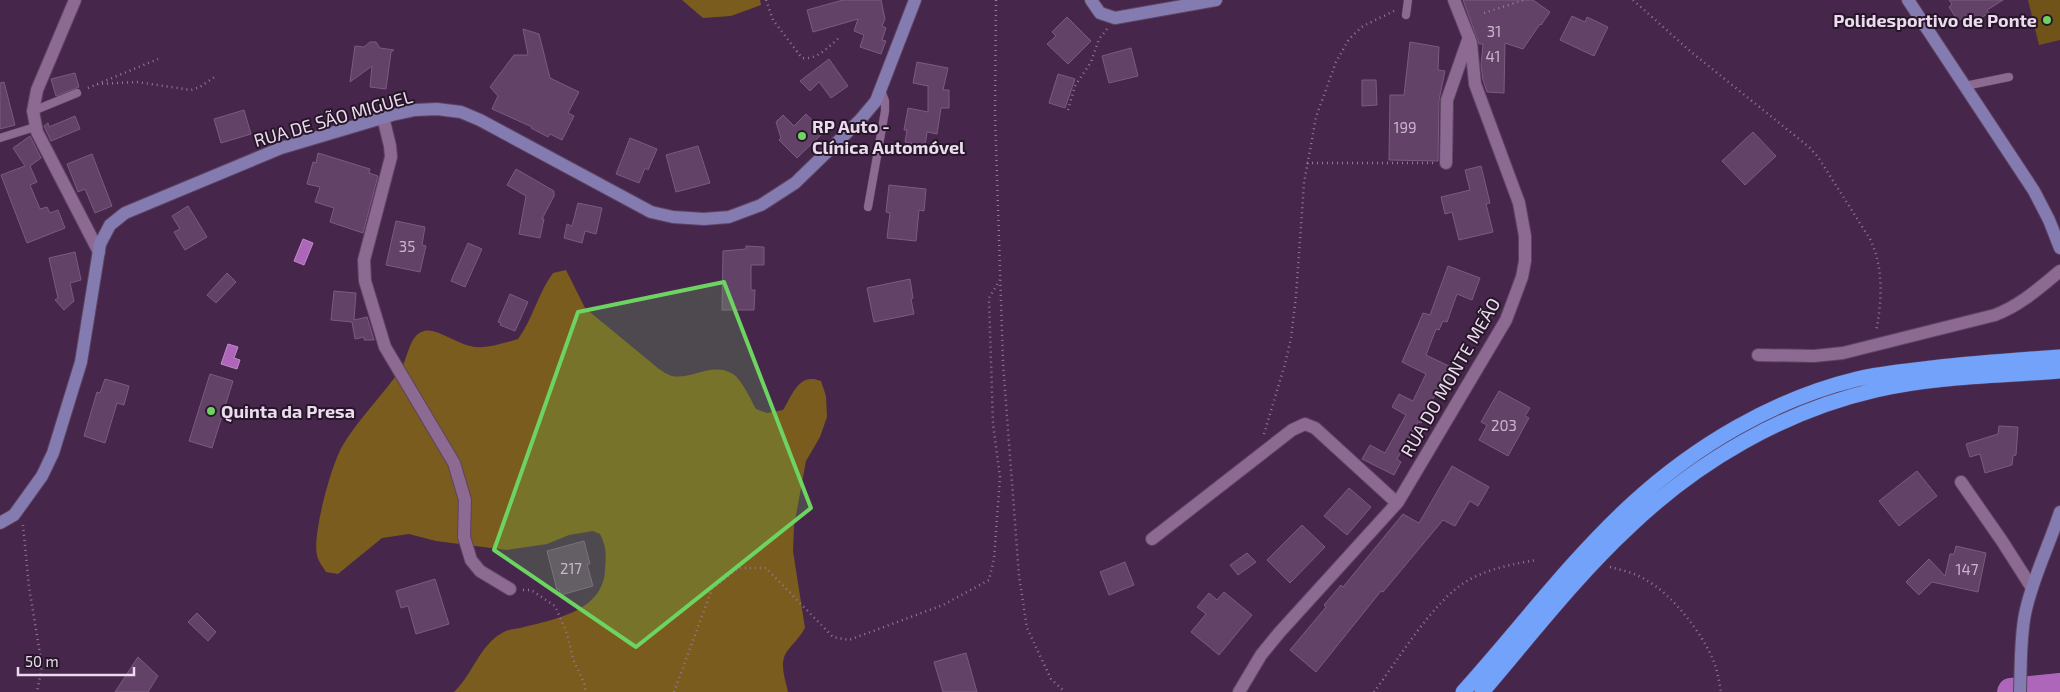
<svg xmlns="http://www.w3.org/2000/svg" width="2060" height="692" font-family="'Exo 2',sans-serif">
<rect width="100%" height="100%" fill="#46274b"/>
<path fill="#705318" d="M2028,0h32v40l-21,5z"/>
<path fill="#7a5c1e" d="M682,0h78l1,5 -30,11 -28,2z
M566,270l19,38 74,61c3,2 9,6 13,7 19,4 41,-15 61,-2 9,6 18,26 23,35l11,4 16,-3c10,-16 16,-38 38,-29l5,15 1,21 -7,20 -14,24 -12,65 -1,25 12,77c-6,11 -13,16 -19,25 -7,11 0,28 2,39h-334c19,-18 25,-46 48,-59 6,-4 15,-4 22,-6 32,-8 78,-16 81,-56 1,-16 2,-23 -5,-37l-7,-3 -24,4 -22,9 -40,6 -71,-9 -27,-7 -27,4 -44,36 -12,-2c-3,-5 -8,-11 -9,-17 -5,-20 15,-93 26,-110 16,-27 40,-50 58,-76 7,-11 8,-34 23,-38 13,-3 31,12 46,15 15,4 34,-3 48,-7 15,-20 20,-46 35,-66z"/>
<path fill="#ae66ba" stroke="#c189ca" d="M303,239l10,4 -9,22 -10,-4z
M228,344l10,3 -4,11 6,2 -3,9 -16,-5z"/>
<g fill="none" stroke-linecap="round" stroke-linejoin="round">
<path stroke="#ae66ba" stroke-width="28" d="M2011,692l49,-5"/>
</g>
<path fill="#624267" stroke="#7c5a81" d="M843,0h38l4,19 -3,7 4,2 -4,12 4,1 -5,13 -21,-7 4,-12 -10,-4 4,-12 -45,13 -6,-22z
M1463,0h70l17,12 -9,13 -1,-1 -17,25 -18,-6 -1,50 -17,-1 -4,-12 -2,-15 2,-21h-4z
M1949,0h54l-16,10 2,3 -20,12 -5,-8 -6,4 -9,-14 3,-3z
M1572,16l13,6 2,-5 21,10 -14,29 -34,-16z
M1067,17l24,24 -23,23 -21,-20 9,-8 -4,-4z
M523,29l16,5 11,44 29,14 -11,21 6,3 -12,24 -12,-6 -2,3 -17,-9 1,-1 -40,-18 6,-13 -8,-9 24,-32h14z
M370,42h6l4,6 14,2 -3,2 -5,37 -16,-2 2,-21 -22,16 5,-36 9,1z
M1410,42l29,5 -1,23 7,1 -6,29 -1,61 -49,-1 1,-65h14z
M1131,48l7,28 -29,7 -7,-27z
M829,59l19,27 -17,12 -12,-16 -9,9 -10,-10z
M917,62l31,6 -5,22h6v18h-8l-4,26 -10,-2 -2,14 -20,-4 2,-12h-3l4,-22 20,4v-26l-15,-3z
M75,73l4,14 -23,9 -5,-17z
M1058,74l17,5 -10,29 -16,-5z
M1362,80h14l1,25 -15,1z
M4,82l11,43 -15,4v-46z
M244,110l7,24 -30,9 -7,-24z
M806,114l18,18 -27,26 -18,-18 2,-2 -5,-16 7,-7 11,11z
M75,116l5,13 -29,12 -7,-15 4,-3 1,4z
M1753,132l23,24 -31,29 -23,-24z
M30,136l11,22 -11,8 7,16 -7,3 10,24 7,-2 3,6 8,-3 7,18 -38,15 -26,-68 24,-9 -12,-18z
M630,138l27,11 -9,21 -3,-2 -6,15 -23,-9z
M698,146l12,37 -34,9 -10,-37z
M318,153l52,16 -1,4 9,3 -15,57 -33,-11 4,-14 -19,-6 5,-15 -13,-3 6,-22 3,1z
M92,154l20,52 -17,7 -10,-24 -7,3 -11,-28z
M1481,166l9,37 -4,1 7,28 -34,8 -7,-28 -7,2 -4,-17 29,-7 -5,-20z
M516,169l38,22v5l-12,23h2l-4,19 -21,-4 7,-38 -19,-11z
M889,185l37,4 -2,22 -5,-1 -3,31 -29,-3 3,-25 -4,-1z
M578,203l24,5 -6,26 -11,-3 -3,12 -18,-5 3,-14 5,2z
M188,206l19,31 -22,13 -11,-18 6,-3 -8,-13z
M396,221l29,6 -3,18 4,1 -6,26 -34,-7z
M468,243l14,6 -17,38 -14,-6z
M746,246l18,1v18h-13v25h4l-1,20h-32l1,-59 23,-2z
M75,252l6,28 -11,3 4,18 -10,9 -9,-10 3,-2 -9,-40z
M1448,266l32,12 -8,22 -15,-6 -10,28 -4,-1 -4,9 -3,-1 -10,26 29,14 -9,17 -5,-3 -20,40 -3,-1 -21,37 4,3 -7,13 -32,-16 8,-14 15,8 21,-38 -14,-8 7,-13 14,7 13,-27 -24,-12 21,-49 7,2z
M227,273l9,9 -20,21 -9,-8z
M910,279l3,19 -2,1 3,15 -40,8 -7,-34z
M334,291l22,2 -2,27 13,-3 7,23h-10v-3l-9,2 -3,-17 -21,-2z
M510,294l18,8 -13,29 -15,-6 1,-2 -3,-1z
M210,374l23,7 -21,67 -23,-7z
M105,379l24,7 -5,19 -7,-2 -12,40 -21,-7 13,-44 3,1z
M1499,391l31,17 -5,8 4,2 -21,38 -29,-16 8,-15 -6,-3z
M1999,426l19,1 -2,28 -3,1 -1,9 -27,8 -5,-19 -10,3 -4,-13 32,-10z
M1452,466l37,21 -11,19 -8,-5 -15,25 -12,-6 -60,72 -2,-1 -65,81 -26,-22 36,-43 -2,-2 17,-20 2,2 60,-73 16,9z
M1917,471l20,25 -38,30 -20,-25z
M1349,488l22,19 -24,28 -23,-19z
M1302,525l23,22 -35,36 -23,-23z
M584,541l6,23h-3l6,22 -32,9 -2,-6 -2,1 -10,-39z
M1956,546l30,7 -8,39 -46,-10 -13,13 -13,-13 23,-23 16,17 5,-22h4z
M1247,553l9,9 -18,13 -8,-10z
M1125,562l9,23 -25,10 -9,-23z
M435,579l14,45 -33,10 -8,-28 -7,2 -5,-17z
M1224,592l28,23 -33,40 -28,-23 15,-18 -9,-7 12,-14 8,7z
M197,613l19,19 -8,9 -20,-19z
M966,653l11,39h-34l-9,-30z
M138,657l20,19 -10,16h-33z"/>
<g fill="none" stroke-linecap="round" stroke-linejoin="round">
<g stroke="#5e4362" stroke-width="9">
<path id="lane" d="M1406,15l2,-15
M1965,86l44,-9
M33,111l44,-18
M0,138l35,-11
M868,207l17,-96v-10l-4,-11"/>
</g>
<g stroke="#5e4362" stroke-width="14">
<path id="street" d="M75,0l-38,90 -4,21 4,21 62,120
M383,117l7,29 1,11 -27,103 1,21 20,66 69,116 11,37 -1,37 7,23 9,11 30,18
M1446,163l1,-63 22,-63
M1758,355l56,1 29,-3 152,-38c26,-10 44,-27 65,-44
M1961,482l41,59 30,47
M1152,539l140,-109 13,-6 10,4 82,75
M1239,692l22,-37 18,-22 119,-131 108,-182 16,-43 3,-16v-25l-6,-33 -44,-119 -4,-41 -17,-43"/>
</g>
<g stroke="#5e4362" stroke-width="14">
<path id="secondary" d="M1091,0l9,13 15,5 101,-18
M1908,0l126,191 15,29 11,28
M0,523l14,-8 28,-39 11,-23 28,-91 19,-118 10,-19 15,-12 156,-65 111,-33 23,-5 22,-1 24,3 19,8 171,92 22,5 31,2 25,-2 32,-12 34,-22 65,-63 16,-19 39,-101
M2020,692c1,-26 0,-52 5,-78 7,-35 24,-68 35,-102"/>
</g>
<g stroke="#5e4362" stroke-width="16">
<path id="highway" d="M1463,692c56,-62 107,-131 169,-188 63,-58 142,-105 225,-125 25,-6 50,-8 75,-11 43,-5 85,-8 128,-11
M1482,692c48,-56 94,-116 148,-166 68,-65 154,-115 246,-136 60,-14 123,-14 184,-19"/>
</g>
<path stroke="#937997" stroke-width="2.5" stroke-dasharray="1 4" stroke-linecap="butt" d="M766,0l7,20 29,38c16,2 27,-12 38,-21
M996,0l-1,114 8,249 16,213 8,52 24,51 14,13
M1633,0l57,51 119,96 9,10 52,82c14,29 12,62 6,93
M1484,13l40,-13
M97,84l40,-2 54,8 9,-3 16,-11
M88,88l70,-29
M1068,110l7,-24 16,-24 8,-23 8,-10
M1307,163h126
M1264,434l21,-70 6,-26 5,-42 8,-113 12,-66 20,-55 13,-23 14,-13 31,-15
M23,525l6,62 13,79 -5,26
M1610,567c12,3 25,6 36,13 26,14 57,54 68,82 4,10 5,20 7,30
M523,590h8l24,16 11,25 8,30 11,24v7
M674,692l38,-103 26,-21h28l67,69 16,3 94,-35 46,-25 5,-21 6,-82 -7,-53 -4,-126 11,-18
M1374,692c24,-32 59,-91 93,-111 20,-12 46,-17 69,-21"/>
<use href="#lane" stroke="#8c6a92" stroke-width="8"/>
<use href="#street" stroke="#8c6a92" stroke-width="12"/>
<use href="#secondary" stroke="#847bb1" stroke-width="12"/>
<use href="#highway" stroke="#72a2f9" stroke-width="15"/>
</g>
<path fill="#6dd361" fill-opacity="0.2" stroke="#6dd361" stroke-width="4" stroke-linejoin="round" d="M724,282l87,226 -175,139 -142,-97 84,-238z"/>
<g fill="#6dd361" stroke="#251727" stroke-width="2">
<circle cx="2047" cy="20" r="5"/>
<circle cx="802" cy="136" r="5"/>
<circle cx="211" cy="411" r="5"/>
</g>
<g text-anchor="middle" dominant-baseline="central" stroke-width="4" stroke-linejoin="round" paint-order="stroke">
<g font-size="15" fill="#cab4ce">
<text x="1494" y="31">31</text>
<text x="1493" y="56">41</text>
<text x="1405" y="127">199</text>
<text x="407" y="246">35</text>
<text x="1504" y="425">203</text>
<text x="571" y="568">217</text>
<text x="1967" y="569">147</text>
</g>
<g font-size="18" font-weight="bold" fill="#eddaf0" stroke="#251727" text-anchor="start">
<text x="2037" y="20" text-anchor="end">Polidesportivo de Ponte</text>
<text x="812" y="126">RP Auto -<tspan x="812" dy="21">Clínica Automóvel</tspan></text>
<text x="221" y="411">Quinta da Presa</text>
</g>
<g font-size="18" fill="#eddaf0" stroke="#251727">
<text transform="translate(333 118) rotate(-16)">RUA DE SÃO MIGUEL</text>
<text transform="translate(1450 377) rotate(-60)">RUA DO MONTE MEÃO</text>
</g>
</g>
<path d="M18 667v8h116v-8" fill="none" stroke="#eddaf0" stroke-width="2.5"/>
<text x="25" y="667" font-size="15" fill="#eddaf0" stroke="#251727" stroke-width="4" paint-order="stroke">50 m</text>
</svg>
